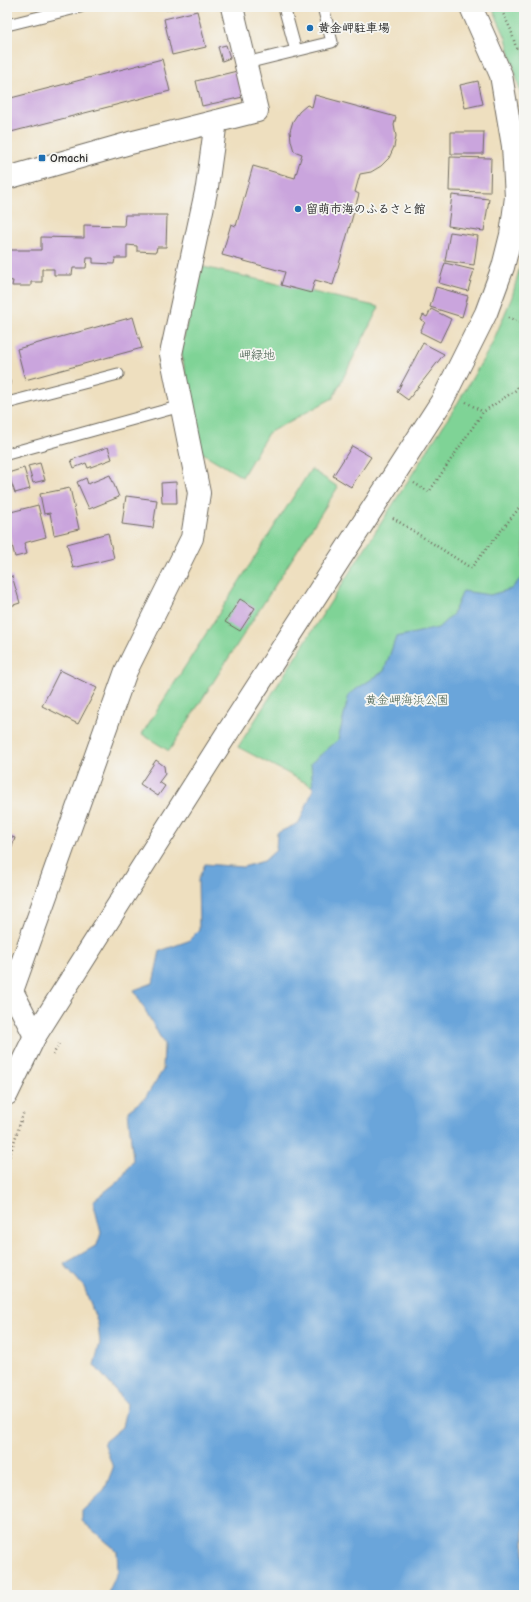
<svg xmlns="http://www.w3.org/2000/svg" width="531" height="1602" font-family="'Comic Neue','Klee One',sans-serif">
<rect width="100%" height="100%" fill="#f6f6f2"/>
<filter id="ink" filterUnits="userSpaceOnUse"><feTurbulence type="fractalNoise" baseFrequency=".025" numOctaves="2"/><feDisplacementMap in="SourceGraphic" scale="8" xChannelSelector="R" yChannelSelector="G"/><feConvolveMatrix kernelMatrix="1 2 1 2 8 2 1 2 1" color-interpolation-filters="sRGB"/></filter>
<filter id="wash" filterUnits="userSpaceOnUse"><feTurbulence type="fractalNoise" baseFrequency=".012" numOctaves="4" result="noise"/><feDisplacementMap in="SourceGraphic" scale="16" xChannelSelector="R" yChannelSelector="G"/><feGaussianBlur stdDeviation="0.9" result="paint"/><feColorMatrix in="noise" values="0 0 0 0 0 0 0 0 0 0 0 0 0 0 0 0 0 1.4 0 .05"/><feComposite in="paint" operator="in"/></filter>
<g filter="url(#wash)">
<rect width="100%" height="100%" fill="#eedfbf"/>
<path fill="#7fd396" stroke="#557f60" d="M492,7h32v99l-18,-68z
M524,251v513l-125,68 -161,-85 219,-343 34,-58 21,-49z
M199,266l180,41 -46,91 -65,35 -26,44 -41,-25 -20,-101z
M311,469l27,18 -169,264 -27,-17z"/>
<path fill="#6aa5da" stroke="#4a6882" d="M524,575v1020h-411l-5,-2 10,-22 -1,-20 -35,-30v-10l22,-20 9,-23 -9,-26 18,-15 5,-23 -33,-39 6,-22 -2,-19 -14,-37 -20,-23 33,-19 4,-12 -8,-32 28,-22 12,-19 -5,-49 17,-13 18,-28 1,-26 -30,-54 19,-7 7,-32 28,-10 11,-11 -1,-50 7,-16 38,3 21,-6 12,-11 1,-17 22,-10 14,-33 -2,-27 27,-23 11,-46 35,-23 12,-34 42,-9 15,-14 10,-23 27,4 21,-6z"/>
<g id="blocks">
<path fill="#caa5dd" d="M165,7h12v1l-11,2z
M197,11l9,36 -34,8 -8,-36z
M226,45l4,13 -8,3 -4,-14z
M162,59l8,32 -163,42v-34z
M237,71l6,26 -41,9 -6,-25z
M478,81l5,23 -18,4 -5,-23z
M315,95l81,22 -2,8 2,11 -2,11 -5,11 -8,8 -10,6 -11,2 -5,18 4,2 -26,91 -18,-5 -4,13 -30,-8 4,-13 -63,-17 9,-31 5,2 17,-60 42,12 7,-24 -8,-3 -3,-10 -1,-10 3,-10 6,-9 8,-7 5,2z
M451,132h33l-1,22h-32z
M450,157l41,1 -1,34 -41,-1z
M452,195l37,4 -5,32 -36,-5z
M125,215h42l-1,32h-9l-1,5 -19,-1v-5l-10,-1v13h-12l-1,6 -21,-1v-5h-6l-1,10h-13l-1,7h-18v-6h-12v13h-11v4h-19l1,-5 -6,-1v-30h34v-13l43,1v-13l40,1z
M450,232l28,4 -4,29 -29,-4z
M445,263l29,7 -6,21 -29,-8z
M436,287l32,9 -6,21 -32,-10z
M431,309l20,10 -11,23 -20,-10 5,-10 -4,-2 2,-5 4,2z
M133,317l9,31 -117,32 -8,-31z
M423,343l21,11 -36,46 -11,-8z
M7,372l4,12 -4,1z
M352,446l19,11 -20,30 -18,-11z
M108,447l4,12 -24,9 -2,-5 -12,5 -3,-8z
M40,463l5,17 -12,3 -5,-17z
M24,468l6,21 -15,4 -7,-20z
M110,475l9,22 -30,12 -12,-27 9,-4 2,6z
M176,482l1,21h-15l-1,-20z
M70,488l9,41 -25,6 -4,-22 -6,1 -4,-20z
M126,496l31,4 -4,28 -31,-4z
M38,505l8,32 -22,6 3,11 -12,3 -8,-33v-11z
M108,533l6,25 -41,10 -6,-24z
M12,576l8,27 -13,4v-29z
M240,599l15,9 -15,23 -15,-9z
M60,670l37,18 -19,36 -36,-18z
M156,760l8,6 1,8 -6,8 6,4 -7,10 -18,-12z
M7,835l8,3 -8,24z"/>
</g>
</g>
<g filter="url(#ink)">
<use href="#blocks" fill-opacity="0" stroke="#6f6a5f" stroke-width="1"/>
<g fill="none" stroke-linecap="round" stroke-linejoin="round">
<g stroke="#6f6a5f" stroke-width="13">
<path id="lane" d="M284,7l12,44
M7,25l73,-18
M246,63l86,-21 -9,-35
M7,403l111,-29
M7,454l174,-48"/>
</g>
<g stroke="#6f6a5f" stroke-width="24">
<path id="street" d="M7,178l123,-35 127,-32 -25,-104
M35,1036l-23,-45 114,-320 66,-133 7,-45 -28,-139 36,-167 9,-66"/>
</g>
<g stroke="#6f6a5f" stroke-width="24">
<path id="secondary" d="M7,1094l28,-58 189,-298 218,-337 44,-88 17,-46 8,-32 5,-38 -3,-51 -12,-71 -30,-68"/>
</g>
<path stroke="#6f6a5f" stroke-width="2.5" stroke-dasharray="1 3" stroke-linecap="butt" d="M500,7l11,23 6,21
M508,317l16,8
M466,402l17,10
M414,483l15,9 54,-80 33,-22 8,-16
M393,518l78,50 53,-66
M53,1055l6,-11
M7,1164l17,-53"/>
<use href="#lane" stroke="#fff" stroke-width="11"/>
<use href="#street" stroke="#fff" stroke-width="22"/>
<use href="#secondary" stroke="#fff" stroke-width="22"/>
</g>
</g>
<g fill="#1f6fb2" stroke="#f6f6f2" stroke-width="1.5">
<circle cx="310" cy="28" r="4"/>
<rect x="38" y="154" width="8" height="8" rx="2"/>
<circle cx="298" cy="209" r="4"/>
</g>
<g text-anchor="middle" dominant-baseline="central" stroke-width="3.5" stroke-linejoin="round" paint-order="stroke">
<g font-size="12" font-weight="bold" fill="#2b2b2b" stroke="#f6f6f2" text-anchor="start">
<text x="318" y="28">黄金岬駐車場</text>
<text x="50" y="158">Omachi</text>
<text x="306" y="209">留萌市海のふるさと館</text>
</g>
<g font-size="12" fill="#445d4b" stroke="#f6f6f2">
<text x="257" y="355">岬緑地</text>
<text x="407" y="700">黄金岬海浜公園</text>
</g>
</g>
<rect width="531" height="1602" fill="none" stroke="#f6f6f2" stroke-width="24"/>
</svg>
